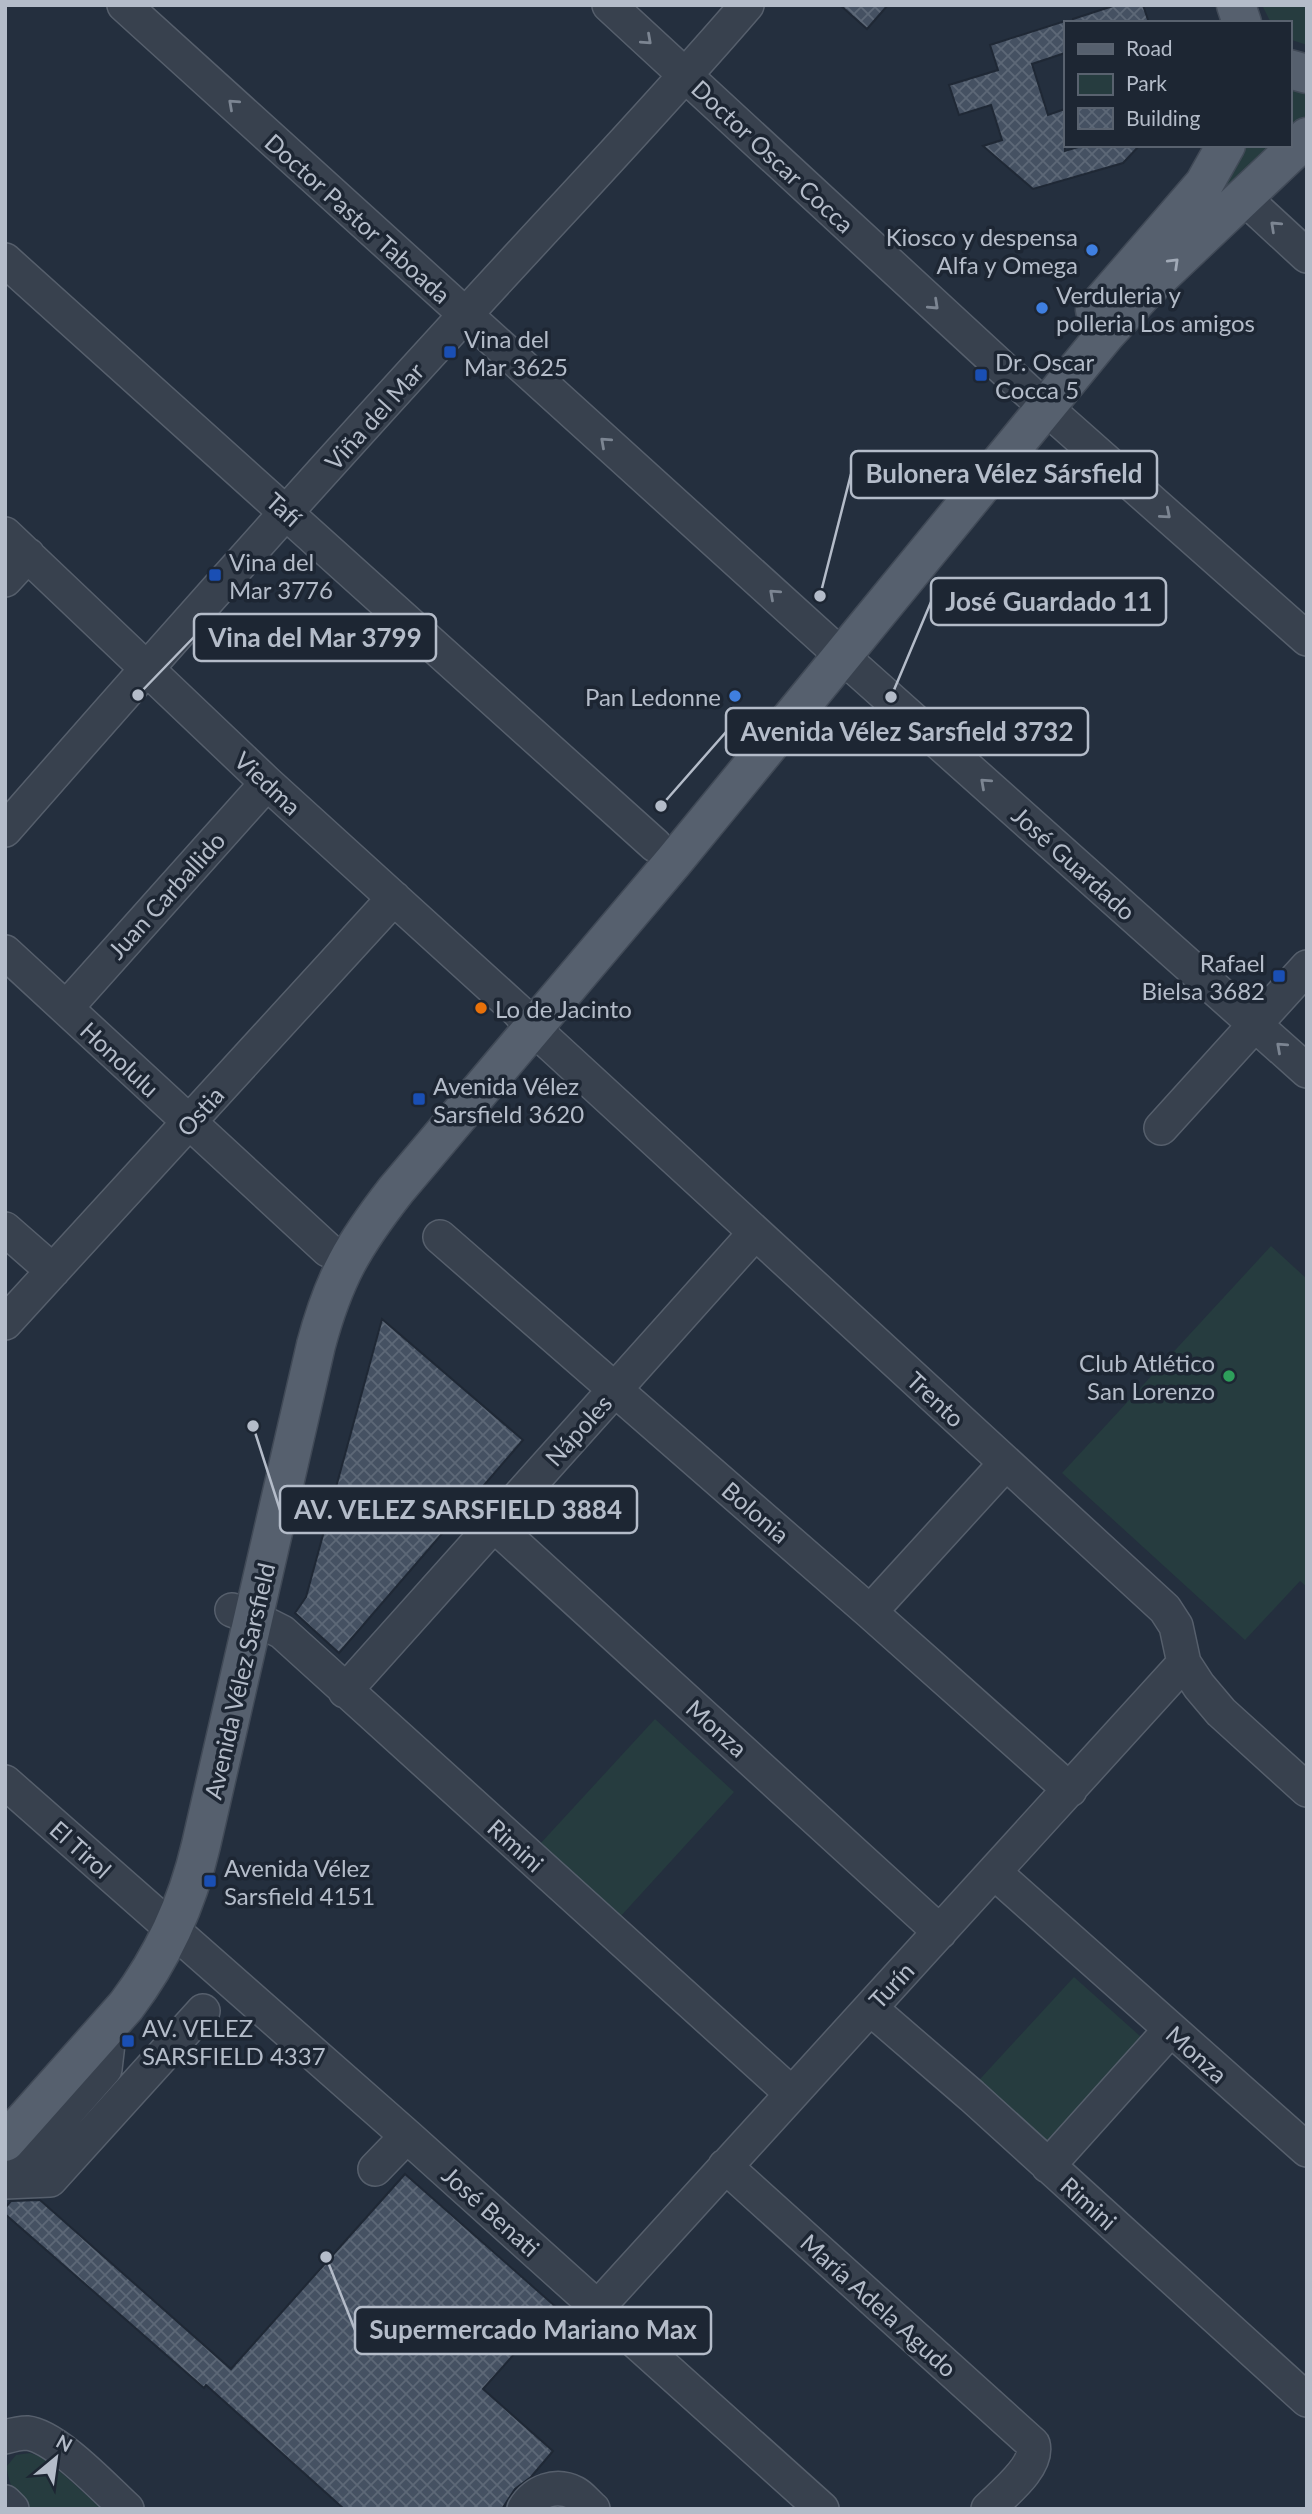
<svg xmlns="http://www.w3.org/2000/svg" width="1312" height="2514" font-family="Lato,sans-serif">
<defs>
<pattern id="building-cross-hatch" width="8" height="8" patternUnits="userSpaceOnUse" patternTransform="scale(1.75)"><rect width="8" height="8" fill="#455162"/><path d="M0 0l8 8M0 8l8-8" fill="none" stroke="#5d6877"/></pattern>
</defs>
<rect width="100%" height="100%" fill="#242f3e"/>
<path fill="#263c3f" d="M1262,5h45v40l-18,-6v-16h-18z
M1289,85l18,4v27l-18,17z
M1242,145h34l-121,118z
M1271,1246l36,33v308l-7,-6 -55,59 -183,-167z
M655,1719l79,73 -114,125 -80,-73z
M1074,1977l76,68 -104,114 -76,-69z
M30,2453l16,6 56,50h-72c-14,-13 -22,-23 -23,-43l9,-11z"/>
<path fill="url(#building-cross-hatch)" stroke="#1f2835" stroke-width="2" d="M840,5h48l-21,24z
M1116,5h27l6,18h-76v-4z
M1065,21v32l-33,11 16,51 17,-6v42l20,-6h55l-17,18 -90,26 -50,-43 19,-6 -11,-35 -32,10 -10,-30 49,-15 -8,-25z
M382,1319l141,121 -184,213 -44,-40 11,-16z
M405,2174l151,133 -73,82 70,62 -22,26 -16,12 -13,20h-158l-138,-124 -2,3 -199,-174v-6l6,-7 29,-1 191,169z"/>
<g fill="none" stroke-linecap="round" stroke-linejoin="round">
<g stroke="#565f6c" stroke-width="36">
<path id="minor" d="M124,5l728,660 455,406
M609,5l437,403 261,231
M1242,196l65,60
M5,260l650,585
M5,534l262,249 251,228 16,18 631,580 11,17 8,37 15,23 22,26 86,78
M5,580l23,-25
M5,830c152,-174 305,-346 461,-516 94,-103 190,-203 281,-309
M5,952l323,298
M66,1008l201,-225
M1161,1128l146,-161
M5,1229l48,42
M440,1237l430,375 200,178
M5,1323l389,-425
M494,1525l446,407
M232,1610l22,8 28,14 509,461
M870,1612l136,-149
M345,1691l410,-458
M5,1782l402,354 415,373
M995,1873l312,277
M870,2008l102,88 335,304
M725,2166l308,278c6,22 -29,49 -45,65
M1048,2166l122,-136
M375,2169l32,-33
M6,2181l99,-112 5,-43
M5,2182l45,-2 153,-169
M598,2307l586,-644
M5,2437c7,-2 15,-4 22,-4 29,3 77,55 100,76
M5,2502l7,7
M524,2509c11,-18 32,-26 51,-16 6,3 12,11 18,16"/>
</g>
<g stroke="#414a57" stroke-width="41">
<path id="major" d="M1236,5l6,18
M1289,69l18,5
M1095,310l109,-126 22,-39
M5,2142l121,-136c37,-49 61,-101 75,-161l115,-500c18,-67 37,-100 80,-155l278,-329 431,-526 43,-47 159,-151"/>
</g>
<use href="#minor" stroke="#38414e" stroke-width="33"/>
<use href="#major" stroke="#56606e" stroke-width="38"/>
</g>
<defs><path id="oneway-chevron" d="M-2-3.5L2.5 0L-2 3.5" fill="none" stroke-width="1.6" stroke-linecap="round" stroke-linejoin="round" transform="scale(1.75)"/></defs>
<g stroke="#7c8592">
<use href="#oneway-chevron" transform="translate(647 40) rotate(42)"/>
<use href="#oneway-chevron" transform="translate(233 104) rotate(-138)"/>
<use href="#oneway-chevron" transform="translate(1275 226) rotate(-137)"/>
<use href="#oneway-chevron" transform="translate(934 305) rotate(43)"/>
<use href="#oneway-chevron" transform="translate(605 442) rotate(-138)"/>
<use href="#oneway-chevron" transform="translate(1166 514) rotate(41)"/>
<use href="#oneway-chevron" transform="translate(774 594) rotate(-138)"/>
<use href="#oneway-chevron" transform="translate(985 783) rotate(-138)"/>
<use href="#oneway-chevron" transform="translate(1281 1047) rotate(-138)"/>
</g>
<use stroke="#a1aab7" href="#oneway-chevron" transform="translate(1174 263) rotate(-44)"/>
<g fill="#3f7fe0" stroke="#1d2633" stroke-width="2.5">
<circle cx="1092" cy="250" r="7"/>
<circle cx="1042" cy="308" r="7"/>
<circle cx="735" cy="696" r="7"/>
</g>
<g fill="#1a4fb4" stroke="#1d2633" stroke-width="2.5">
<rect x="443" y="345" width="14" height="14" rx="3.5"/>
<rect x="974" y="368" width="14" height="14" rx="3.5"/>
<rect x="208" y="568" width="14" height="14" rx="3.5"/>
<rect x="1272" y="969" width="14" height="14" rx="3.5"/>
<rect x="412" y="1092" width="14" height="14" rx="3.5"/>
<rect x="203" y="1874" width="14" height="14" rx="3.5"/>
<rect x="121" y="2034" width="14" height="14" rx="3.5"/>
</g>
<circle fill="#e8710a" stroke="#1d2633" stroke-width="2.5" cx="481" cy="1008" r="7"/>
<circle fill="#2e9e5b" stroke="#1d2633" stroke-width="2.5" cx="1229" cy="1376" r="7"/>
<g text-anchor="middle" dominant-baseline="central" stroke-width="7" stroke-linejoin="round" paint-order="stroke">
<g font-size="24" fill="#b4bcc9" stroke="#1d2633">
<text transform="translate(773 156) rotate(43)">Doctor Oscar Cocca</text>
<text transform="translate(358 218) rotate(42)">Doctor Pastor Taboada</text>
<text transform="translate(374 416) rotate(-48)">Viña del Mar</text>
<text transform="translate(284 509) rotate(42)">Tafí</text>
<text transform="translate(268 783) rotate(43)">Viedma</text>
<text transform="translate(1074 863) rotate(42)">José Guardado</text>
<text transform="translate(166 895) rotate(-48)">Juan Carballido</text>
<text transform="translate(120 1059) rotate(43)">Honolulu</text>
<text transform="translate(200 1111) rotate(-48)">Ostia</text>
<text transform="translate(936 1399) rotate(43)">Trento</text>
<text transform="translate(578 1430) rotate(-48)">Nápoles</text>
<text transform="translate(756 1512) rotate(41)">Bolonia</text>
<text transform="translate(239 1681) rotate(-77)">Avenida Vélez Sarsfield</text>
<text transform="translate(717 1728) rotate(42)">Monza</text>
<text transform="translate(516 1845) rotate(42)">Rimini</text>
<text transform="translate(81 1849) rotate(42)">El Tirol</text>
<text transform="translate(891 1985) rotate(-47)">Turín</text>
<text transform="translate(1197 2054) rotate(42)">Monza</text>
<text transform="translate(1089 2203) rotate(42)">Rimini</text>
<text transform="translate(491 2211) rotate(42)">José Benati</text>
<text transform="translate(879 2305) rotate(42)">María Adela Agudo</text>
</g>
<g font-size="24" fill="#b4bcc9" stroke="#1d2633" text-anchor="start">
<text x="1078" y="236" text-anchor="end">Kiosco y despensa<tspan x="1078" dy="28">Alfa y Omega</tspan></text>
<text x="1056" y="294">Verduleria y<tspan x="1056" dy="28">polleria Los amigos</tspan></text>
<text x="464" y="338">Vina del<tspan x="464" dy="28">Mar 3625</tspan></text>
<text x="995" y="361">Dr. Oscar<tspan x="995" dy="28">Cocca 5</tspan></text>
<text x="229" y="561">Vina del<tspan x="229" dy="28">Mar 3776</tspan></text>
<text x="721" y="696" text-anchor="end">Pan Ledonne</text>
<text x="1265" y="962" text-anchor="end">Rafael<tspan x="1265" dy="28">Bielsa 3682</tspan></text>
<text x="495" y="1008">Lo de Jacinto</text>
<text x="433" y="1085">Avenida Vélez<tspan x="433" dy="28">Sarsfield 3620</tspan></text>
<text x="1215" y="1362" text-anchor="end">Club Atlético<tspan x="1215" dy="28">San Lorenzo</tspan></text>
<text x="224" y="1867">Avenida Vélez<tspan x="224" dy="28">Sarsfield 4151</tspan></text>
<text x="142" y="2027">AV. VELEZ<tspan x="142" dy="28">SARSFIELD 4337</tspan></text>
</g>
</g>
<path fill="none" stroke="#b4bcc9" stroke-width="2.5" d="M820 596L851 474M891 697L931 602M138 695L194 637M661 806L726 732M253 1426L280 1510M326 2257L355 2330"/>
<g fill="#b4bcc9" stroke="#1d2633" stroke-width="2.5">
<circle cx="820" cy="596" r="7"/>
<circle cx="891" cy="697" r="7"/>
<circle cx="138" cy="695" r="7"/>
<circle cx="661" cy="806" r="7"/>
<circle cx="253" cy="1426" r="7"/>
<circle cx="326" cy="2257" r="7"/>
</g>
<g fill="#1d2633" stroke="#b4bcc9" stroke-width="2.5">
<rect x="851" y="451" width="306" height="47" rx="7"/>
<rect x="931" y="578" width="235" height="47" rx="7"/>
<rect x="194" y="614" width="242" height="47" rx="7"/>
<rect x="726" y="708" width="362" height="47" rx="7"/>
<rect x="280" y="1486" width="357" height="47" rx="7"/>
<rect x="355" y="2307" width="356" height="47" rx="7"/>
</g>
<g font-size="26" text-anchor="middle" font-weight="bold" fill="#b4bcc9">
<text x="1004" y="483">Bulonera Vélez Sársfield</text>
<text x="1049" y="611">José Guardado 11</text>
<text x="315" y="647">Vina del Mar 3799</text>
<text x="907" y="741">Avenida Vélez Sarsfield 3732</text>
<text x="458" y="1519">AV. VELEZ SARSFIELD 3884</text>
<text x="533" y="2339">Supermercado Mariano Max</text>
</g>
<rect width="1312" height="2514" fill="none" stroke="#b4bcc9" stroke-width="14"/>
<rect x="1064" y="21" width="228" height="126" fill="#1d2633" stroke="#59626f" stroke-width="2"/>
<rect x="1078" y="44" width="35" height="10" fill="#56606e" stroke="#59626f" stroke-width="2"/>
<text x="1126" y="56" font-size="21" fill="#b4bcc9">Road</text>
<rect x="1078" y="74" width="35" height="21" fill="#263c3f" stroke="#59626f" stroke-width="2"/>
<text x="1126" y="91" font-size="21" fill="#b4bcc9">Park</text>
<rect x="1078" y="108" width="35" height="21" fill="url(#building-cross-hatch)" stroke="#59626f" stroke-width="2"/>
<text x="1126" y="126" font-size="21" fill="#b4bcc9">Building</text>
<g transform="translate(56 2458) rotate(29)" stroke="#1d2633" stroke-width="5" paint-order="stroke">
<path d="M0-5L12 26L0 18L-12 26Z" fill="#b4bcc9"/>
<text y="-10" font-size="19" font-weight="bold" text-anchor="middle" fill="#b4bcc9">N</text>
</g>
</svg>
